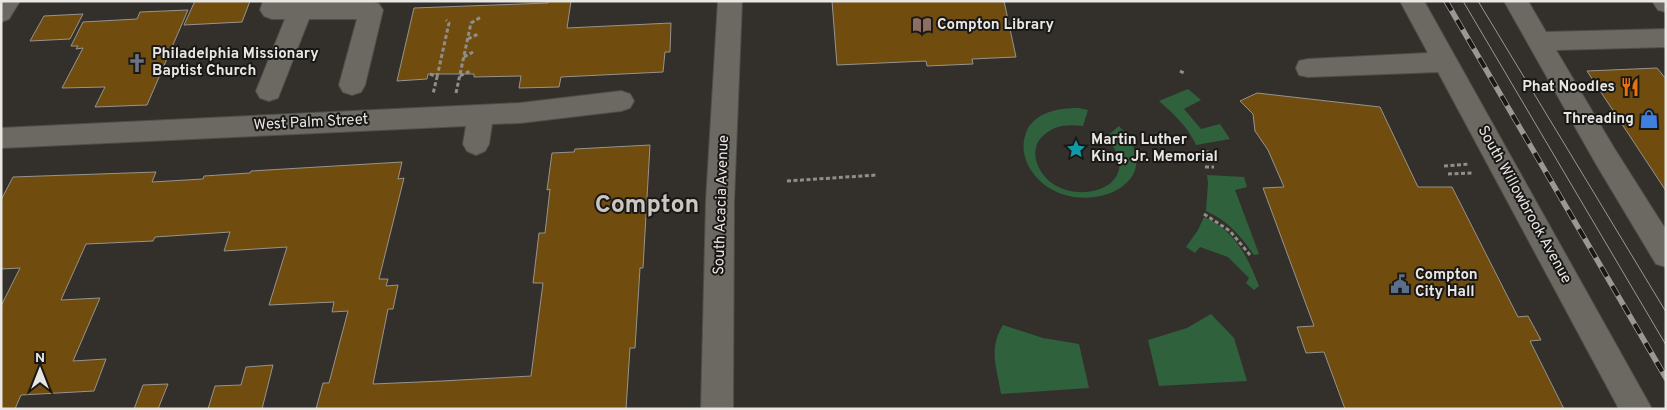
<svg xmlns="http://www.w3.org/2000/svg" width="1667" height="410" font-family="Overpass,sans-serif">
<rect width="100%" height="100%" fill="#33302b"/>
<path fill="#2f613d" d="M1188,89l13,11 -17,9 17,20 19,-5 10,15 -34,6c-8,-18 -22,-31 -37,-44z
M1079,108l9,2 -5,16c-16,-2 -31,-1 -42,12 -6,6 -7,17 -4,25 18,52 118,29 69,-26l13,-11c62,64 -58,103 -91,39 -6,-12 -6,-25 0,-37 11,-17 32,-20 51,-20z
M1207,175l37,2 3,10 -12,3 24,64 -5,1c-14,-20 -26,-34 -48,-44l2,-28z
M1204,217c31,14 43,38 55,69l-5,4 -8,-7 3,-5 -21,-21 -28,-10 -5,6 -9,-6 12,-17z
M1211,314l23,24 13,43 -88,5 -11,-46 39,-12z
M1003,325l40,13 36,6 10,44 -88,6c-4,-26 -13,-45 2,-69z"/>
<path fill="#704d0e" stroke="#97938d" d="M195,1h55l-8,21 -58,3z
M548,1h23l-4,27 104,-5 -1,29h-5l-2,20 -102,5 -2,10 -40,1 2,-12 -47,1v-3h-46l-1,5 -30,2 17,-73 134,-5z
M832,1h172l12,56 -44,2 1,5 -46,2 -1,-5 -89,4z
M188,10l-41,95 -52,2 10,-20 -43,1 21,-40 -7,1 2,-3h-7l12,-24 54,-3 3,-7z
M83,14l-13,25 -40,2 14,-25z
M1657,68l9,11v112l-79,-120z
M1257,93l123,14 38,80h34l66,130 10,-1 13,24 -11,1 34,68h-219l-21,-57 -18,1 -9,-26 17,-1 -51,-138 21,-1 -16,-37 -13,-19 -2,-17 -13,-13z
M650,145l-7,123h-3l-5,80h-5l-4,61h-310l7,-26h6l19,-72 -16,1 2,-10 -65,3 18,-58 -63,4 6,-19 -75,5 -2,4 -67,3 -25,56 39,-2 -27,63 33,-2 -12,32 -73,4 -6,14h-14v-103l19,-38 -19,1v-69l12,-23 143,-5 -4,10 51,-3 1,-3 46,-3 1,-2 151,-9 -4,17 6,-1 -25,101h9l-2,7 12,-1 -5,24h-5l-15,75 69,-3 89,-5 12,-93h-10l6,-50h6l5,-44 -3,1 5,-37 22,-1 1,-3z
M273,365l-11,44h-54l7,-23 26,-1 5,-18z
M168,384l-10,25h-24l9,-24z"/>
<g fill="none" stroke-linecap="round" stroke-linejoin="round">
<g stroke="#514e4a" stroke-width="2">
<path id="minor" d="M1,1h19l-11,18 -8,3z
M263,1h108l8,3 4,6 -18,75 -4,7 -9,3 -9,-3 -4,-7 18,-66h-48l-31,79 -9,3 -9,-3 -4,-7 29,-72h-13l-8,-3 -4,-6z
M718,1h24l-8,200 -1,208h-32l5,-208z
M1400,1h24l228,408h-33l-181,-337 -130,5 -9,-2 -3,-7 3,-7 9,-2 120,-6z
M1504,1h24l18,31 120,-3v18l-110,3 58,98 52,82v37l-10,-3 -60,-100z
M1652,1h14v11l-8,-2z
M621,91l9,3 4,7 -4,7 -9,3 -101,12 -28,1 -3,20 -4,7 -9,4 -9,-4 -4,-7 3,-18 -465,22v-20l519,-25z"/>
</g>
<path stroke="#908e8a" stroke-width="3" stroke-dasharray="4 2.5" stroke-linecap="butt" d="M468,39l10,-5
M464,57l9,-5
M1180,71l4,2
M430,74l7,3 -4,17
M460,76l10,-5
M437,77l12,-54 -3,-3
M456,93l15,-70 10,-6
M1200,152h9
M1444,166l25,-2
M1205,167h9
M1448,174l25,-1
M787,181l90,-6
M1204,214l26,17 20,24"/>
<use href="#minor" fill="#6c6862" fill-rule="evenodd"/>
<path stroke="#9a9894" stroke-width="1" d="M1463,1l203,344
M1478,1l188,311"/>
<g stroke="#9a9894" stroke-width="5.5">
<path id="rail" d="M1446,1l220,377"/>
</g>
<use href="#rail" stroke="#1a1816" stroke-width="4" stroke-dasharray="11" stroke-linecap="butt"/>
</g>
<defs>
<g id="library-bare" transform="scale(1.5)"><path d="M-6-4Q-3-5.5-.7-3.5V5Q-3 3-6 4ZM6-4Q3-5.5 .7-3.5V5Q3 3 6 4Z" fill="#8d6e63" stroke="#1a1816" stroke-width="2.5" paint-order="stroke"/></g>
<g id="church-bare" transform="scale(1.5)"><path d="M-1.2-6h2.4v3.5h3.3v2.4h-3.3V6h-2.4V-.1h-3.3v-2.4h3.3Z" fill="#6b7280" stroke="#1a1816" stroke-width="2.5" paint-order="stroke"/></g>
<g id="restaurant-bare" transform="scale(1.5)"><path d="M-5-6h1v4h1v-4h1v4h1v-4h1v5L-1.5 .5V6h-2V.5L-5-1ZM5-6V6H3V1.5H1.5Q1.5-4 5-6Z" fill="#e8710a" stroke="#1a1816" stroke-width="2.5" paint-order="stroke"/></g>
<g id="shop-bare" transform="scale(1.5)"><path d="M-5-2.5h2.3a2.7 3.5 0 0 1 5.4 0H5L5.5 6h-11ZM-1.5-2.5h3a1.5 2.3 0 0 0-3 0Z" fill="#3f7fe0" stroke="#1a1816" stroke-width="2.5" paint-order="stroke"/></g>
<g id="sight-bare" transform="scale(1.5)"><path d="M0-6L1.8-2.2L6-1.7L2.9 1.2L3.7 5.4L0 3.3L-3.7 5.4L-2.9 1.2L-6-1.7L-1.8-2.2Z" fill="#0f9aa8" stroke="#1a1816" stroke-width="2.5" paint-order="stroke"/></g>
<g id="civic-bare" transform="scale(1.5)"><path d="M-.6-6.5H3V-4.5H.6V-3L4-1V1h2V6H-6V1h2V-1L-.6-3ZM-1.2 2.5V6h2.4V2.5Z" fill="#5c6f8a" stroke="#1a1816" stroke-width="2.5" paint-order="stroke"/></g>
</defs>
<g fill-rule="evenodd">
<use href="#library-bare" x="922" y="25"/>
<use href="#church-bare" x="137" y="63"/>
<use href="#restaurant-bare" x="1630" y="87"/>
<use href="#shop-bare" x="1649" y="119"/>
<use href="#sight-bare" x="1076" y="149"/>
<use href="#civic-bare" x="1400" y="284"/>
</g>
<g text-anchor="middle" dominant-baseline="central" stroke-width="4" stroke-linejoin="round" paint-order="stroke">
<g font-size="15" font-weight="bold" fill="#e9e7e4" stroke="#1a1816" text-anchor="start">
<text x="937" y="25">Compton Library</text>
<text x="152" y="54">Philadelphia Missionary<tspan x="152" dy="17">Baptist Church</tspan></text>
<text x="1615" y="87" text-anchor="end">Phat Noodles</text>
<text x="1634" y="119" text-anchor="end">Threading</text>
<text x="1091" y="140">Martin Luther<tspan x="1091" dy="17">King, Jr. Memorial</tspan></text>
<text x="1415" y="275">Compton<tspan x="1415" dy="17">City Hall</tspan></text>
</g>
<g font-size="15" fill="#e9e7e4" stroke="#1a1816">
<text transform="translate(311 123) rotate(-3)">West Palm Street</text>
<text transform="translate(722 205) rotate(-88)">South Acacia Avenue</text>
<text transform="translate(1524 205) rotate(61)">South Willowbrook Avenue</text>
</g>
<g font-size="25" font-weight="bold" fill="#cbc7c0" stroke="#1a1816">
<text x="647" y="206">Compton</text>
</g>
</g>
<rect width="1667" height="410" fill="none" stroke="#e9e7e4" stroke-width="5"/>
<g transform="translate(40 370)" stroke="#1a1816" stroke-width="4" paint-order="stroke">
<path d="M0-4L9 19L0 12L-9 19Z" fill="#e9e7e4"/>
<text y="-8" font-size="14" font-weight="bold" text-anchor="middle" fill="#e9e7e4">N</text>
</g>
</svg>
